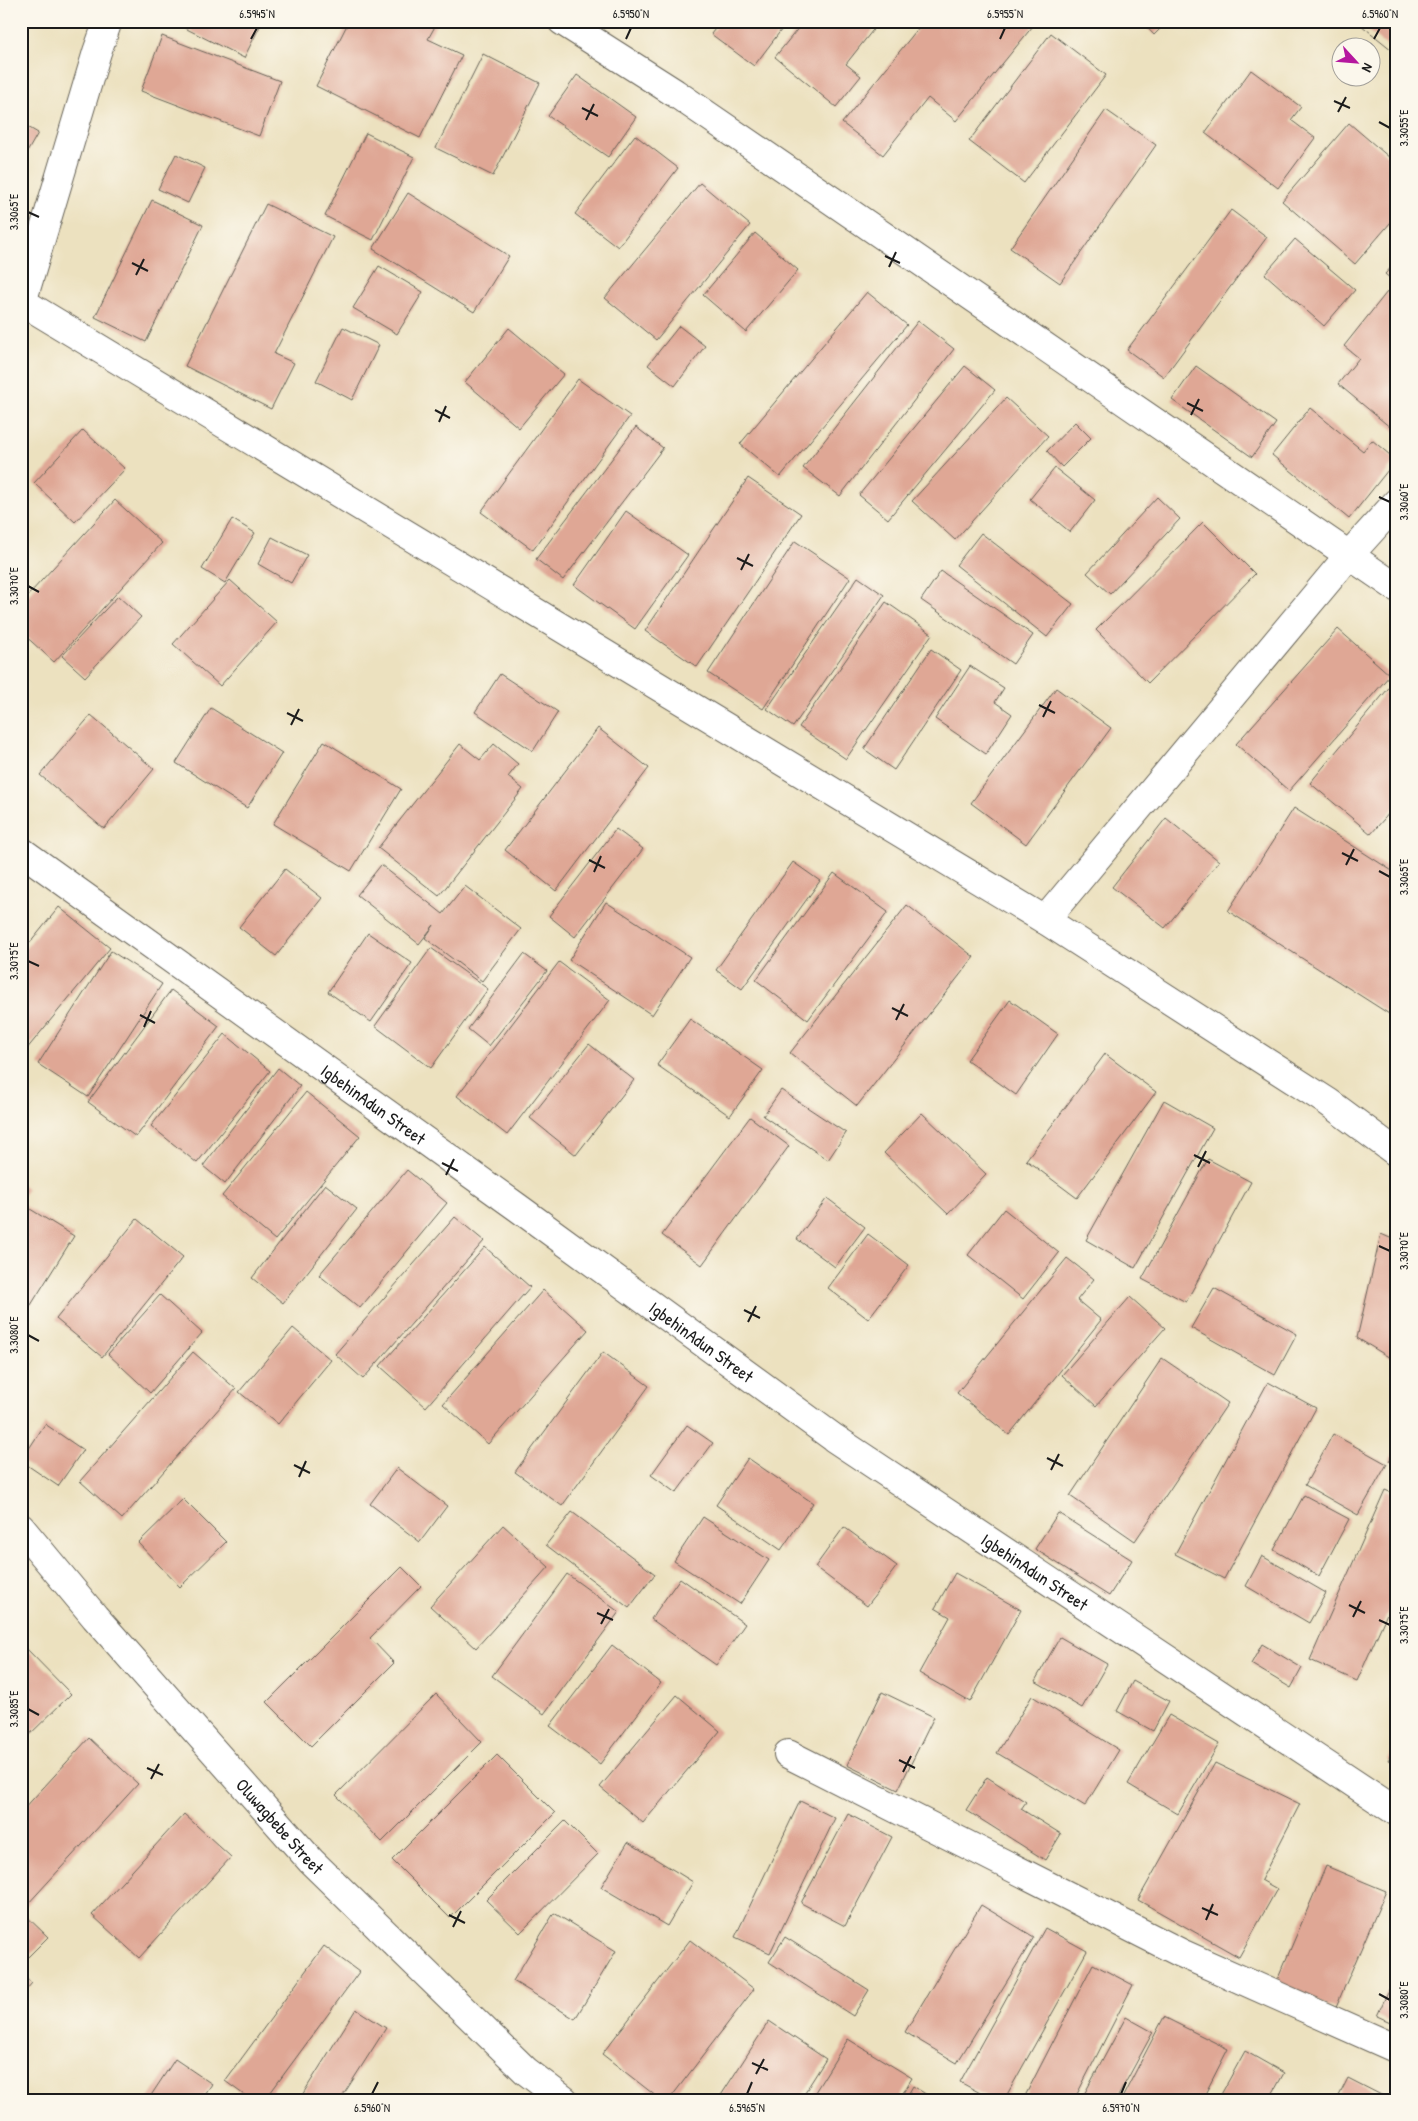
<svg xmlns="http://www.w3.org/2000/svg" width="1418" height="2121" font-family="'Patrick Hand',sans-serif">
<rect width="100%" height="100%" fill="#fbf7ec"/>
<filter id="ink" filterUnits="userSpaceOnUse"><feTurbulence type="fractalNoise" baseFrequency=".02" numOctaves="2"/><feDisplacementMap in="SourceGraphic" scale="10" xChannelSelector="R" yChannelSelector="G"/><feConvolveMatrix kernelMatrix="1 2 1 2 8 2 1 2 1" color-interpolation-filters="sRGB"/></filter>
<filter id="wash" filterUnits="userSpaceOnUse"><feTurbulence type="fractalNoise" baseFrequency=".0096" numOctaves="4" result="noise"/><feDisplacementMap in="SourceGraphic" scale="20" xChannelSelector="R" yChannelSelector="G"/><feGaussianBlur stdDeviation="1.12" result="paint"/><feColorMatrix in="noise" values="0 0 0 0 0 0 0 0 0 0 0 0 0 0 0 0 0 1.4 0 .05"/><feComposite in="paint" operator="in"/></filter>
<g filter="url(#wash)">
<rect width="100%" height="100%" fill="#ece1bf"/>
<g id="blocks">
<path fill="#dfa795" d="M171,21h80l9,5 -16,32z
M349,21h89l-10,18 34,16 -42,83 -104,-52z
M721,21h67l-34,45 -43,-32z
M804,21h76l-34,43 15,12 -25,31 -61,-50z
M924,21h113l-81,100 -28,-23 -45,57 -41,-32z
M1141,21h27l-14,14z
M1356,21h41v33z
M1051,33l55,42 -82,108 -55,-42z
M162,36l118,45 -21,55 -118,-45z
M483,54l57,29 -47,93 -57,-28z
M1251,70l50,37 -10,13 24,18 -37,50 -73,-55z
M577,75l59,42 -28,40 -60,-41z
M1106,110l50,35 -96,138 -50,-35z
M21,123l17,10 -17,30z
M1349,123l48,41v51l-42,49 -73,-63z
M366,133l48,24 -41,83 -48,-24z
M635,135l43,33 -60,79 -43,-33z
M176,154l29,14 -17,35 -30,-14z
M700,183l50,42 -94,115 -51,-42z
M408,193l101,63 -35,56 -101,-63z
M152,200l51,25 -57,117 -51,-25z
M266,204l67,33 -59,117 20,9 -23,46 -86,-43z
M1231,210l36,27 -103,140 -37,-27z
M755,233l43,37 -52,62 -43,-37z
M1295,239l60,51 -31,36 -59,-52z
M1397,261v23l-12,-10z
M379,266l44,26 -26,42 -44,-26z
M867,292l40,33 -127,152 -40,-33z
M1387,292l10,8v133l-59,-49 21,-26 -15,-12z
M918,321l36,28 -114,147 -37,-28z
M679,326l26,20 -30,40 -27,-21z
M343,327l36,18 -27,55 -36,-19z
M509,328l55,46 -45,54 -54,-46z
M965,366l30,24 -107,129 -29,-24z
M1196,366l80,57 -24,34 -80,-57z
M578,379l52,37 -97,134 -52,-38z
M1006,398l42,38 -93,104 -43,-39z
M1310,408l53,43 9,-11 24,20 -47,59 -77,-64z
M1075,422l16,16 -29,29 -15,-16z
M636,427l27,21 -100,132 -27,-21z
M83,430l42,39 -50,53 -41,-39z
M1055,468l40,32 -25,32 -40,-33z
M748,478l53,36 -104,153 -52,-36z
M1157,497l23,22 -70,75 -23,-21z
M115,500l47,43 -108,119 -33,-30v-29z
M626,511l62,44 -53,74 -61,-44z
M232,519l23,14 -30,50 -23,-14z
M1203,522l52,52 -107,109 -52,-53z
M981,533l92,71 -26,33 -91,-72z
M272,537l35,18 -16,28 -33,-19z
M795,541l55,37 -87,131 -55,-36z
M941,571l92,64 -20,29 -92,-64z
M858,577l26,18 -91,132 -26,-18z
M230,580l47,42 -57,64 -47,-42z
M118,596l23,21 -56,60 -23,-21z
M886,602l46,32 -86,125 -47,-32z
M1338,629l52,46 -101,116 -53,-47z
M931,649l30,21 -67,100 -30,-21z
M970,666l34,22 -9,14 17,12 -26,40 -51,-35z
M500,674l58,38 -25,39 -58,-39z
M1397,678v126l-26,30 -61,-51z
M1056,688l55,40 -85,116 -55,-41z
M211,708l71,45 -35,55 -71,-45z
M91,715l63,54 -50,60 -64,-54z
M598,728l51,40 -93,123 -51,-41z
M324,741l77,48 -50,82 -78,-47z
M460,744l20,16 14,-16 24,20 -10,13 15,12 -84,107 -61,-48z
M1294,808l103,66v145l-169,-108z
M1166,818l53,43 -54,67 -53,-41z
M616,829l27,20 -68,88 -26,-21z
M793,862l27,19 -78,108 -26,-19z
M381,865l62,49 22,-28 56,43 -39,52 -57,-43 9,-13 -15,19 -62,-49z
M285,869l37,29 -46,58 -37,-29z
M834,873l54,39 -80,108 -52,-40z
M606,902l84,55 -38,58 -83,-55z
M907,905l67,52 -117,149 -67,-53z
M59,907l51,41 -89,108v-102z
M368,933l44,30 -41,59 -43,-30z
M431,948l57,41 -57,79 -56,-42z
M111,951l51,33 -74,113 -50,-33z
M524,954l23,17 -58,75 -21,-17z
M559,962l51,38 -103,135 -50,-39z
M171,990l48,36 -83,111 -48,-35z
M1010,1000l48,34 -42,61 -49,-35z
M690,1019l73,51 -33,46 -73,-51z
M225,1034l45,37 -73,92 -46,-37z
M589,1044l45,36 -58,75 -46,-37z
M1105,1054l51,38 -79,106 -51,-38z
M278,1068l22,18 -75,98 -22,-18z
M781,1090l65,43 -18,27 -65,-44z
M306,1092l54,44 -85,104 -53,-44z
M1164,1100l49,28 -78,140 -49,-28z
M922,1113l64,61 -38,40 -64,-61z
M750,1117l39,29 -87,119 -40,-30z
M1208,1159l43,23 -65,120 -44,-23z
M407,1170l40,33 -87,105 -41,-33z
M21,1184l7,5 -7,9z
M325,1184l32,25 -74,94 -31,-25z
M827,1198l38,29 -30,40 -38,-28z
M22,1204l52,32 -53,85v-116z
M1004,1209l55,44 -36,46 -55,-44z
M455,1217l29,24 -121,138 -28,-25z
M137,1219l46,38 -81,100 -46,-38z
M868,1234l41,31 -41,54 -40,-31z
M1381,1234l16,7v121l-40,-24z
M485,1247l45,40 -104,120 -46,-41z
M1067,1258l27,21 -17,21 24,20 -92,115 -52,-42z
M1214,1288l83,46 -22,41 -84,-47z
M543,1290l45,40 -100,114 -45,-40z
M160,1295l42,38 -52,60 -42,-39z
M1130,1297l35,31 -69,78 -34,-31z
M293,1328l38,32 -53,64 -39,-32z
M193,1352l43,37 -114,130 -42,-38z
M603,1352l46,34 -87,120 -47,-34z
M1162,1358l66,45 -93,138 -65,-45z
M1268,1382l48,26 -92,171 -49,-25z
M45,1424l38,26 -25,36 -37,-25z
M687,1425l26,18 -37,50 -25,-18z
M1333,1434l54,30 -29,51 -53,-30z
M1397,1445v20l-8,-4z
M748,1458l65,45 -32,47 -65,-45z
M397,1468l50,38 -27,36 -50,-38z
M1385,1490l12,5v96l-40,90 -47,-21z
M1304,1495l45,24 -30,57 -45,-26z
M183,1499l43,43 -46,45 -42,-44z
M572,1512l83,62 -26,34 -83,-63z
M1058,1513l74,47 -23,36 -74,-47z
M703,1517l66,43 -29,44 -66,-43z
M503,1525l46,42 -73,81 -46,-42z
M844,1527l53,39 -30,40 -52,-39z
M1262,1556l64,37 -17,30 -63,-37z
M402,1567l19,19 -51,52 24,25 -83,83 -44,-44z
M955,1573l66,37 -51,92 -51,-29 31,-56 -15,-9z
M567,1574l52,38 -75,102 -52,-38z
M680,1578l65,46 -29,41 -65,-46z
M1060,1637l47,27 -25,44 -47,-27z
M21,1643l50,51 -50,49z
M1262,1644l40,24 -11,20 -40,-24z
M612,1645l49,38 -61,81 -50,-38z
M1133,1681l36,20 -16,30 -36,-20z
M882,1692l52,25 -36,73 -51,-25z
M436,1694l46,48 -100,100 -46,-47z
M677,1695l43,36 -77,92 -43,-36z
M1032,1696l87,54 -34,56 -88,-53z
M1169,1715l50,29 -41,70 -50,-30z
M89,1738l49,46 -112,122 -5,-4v-90z
M1397,1743v21l-9,-4z
M497,1755l58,58 -105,105 -58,-58z
M1215,1763l85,41 -39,76 16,9 -38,68 -101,-57z
M987,1777l39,25 -5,7 40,25 -16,26 -79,-50z
M800,1801l35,17 -65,135 -35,-16z
M184,1814l47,43 -92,101 -47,-43z
M848,1814l44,23 -47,89 -44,-23z
M565,1821l33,33 -78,79 -34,-33z
M628,1842l65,40 -26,44 -66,-39z
M1326,1866l60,25 -51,118 -59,-26z
M981,1905l53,32 -77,126 -52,-31z
M21,1911l27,26 -27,27z
M554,1913l62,38 -41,68 -62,-38z
M1045,1928l42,23 -83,149h-11l-33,-18z
M785,1937l84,53 -16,26 -84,-54z
M690,1940l64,49 -85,111h-8l-59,-46z
M324,1946l35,26 -94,128h-14l-26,-19z
M1093,1964l40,21 -59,115h-47l-3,-2z
M1397,1972v53l-20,-9z
M21,1974l11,9 -11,13z
M356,2009l30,19 -46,72h-41z
M1126,2017l27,15 -37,68h-35z
M1164,2017l64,32 -26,51h-81z
M769,2021l57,38 -26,41h-82z
M848,2039l64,39 -13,22h-89z
M1245,2051l39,22 -15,27h-51z
M175,2059l37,25 -11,16h-53z
M1348,2078l43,22h-54z
M913,2086l22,14h-30z"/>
</g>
</g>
<g filter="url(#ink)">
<use href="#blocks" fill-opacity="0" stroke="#656155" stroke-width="1"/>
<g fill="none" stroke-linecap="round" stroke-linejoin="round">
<g stroke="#656155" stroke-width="30">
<g id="minor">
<path d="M562,21l113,72 722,495"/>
<path d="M24,303l1021,617 283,182 69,51"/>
<path d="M21,306l76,-254 11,-31"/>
<path id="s1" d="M21,851l496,356 317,231 563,374"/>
<path d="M1045,920l305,-366 47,-52"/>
<path id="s2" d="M21,1528l74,89 216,244 215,210 38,29"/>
<path d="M788,1754l393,199 216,96"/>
</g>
</g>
<use href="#minor" stroke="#fff" stroke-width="28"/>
</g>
</g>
<path fill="none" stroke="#1c1c1c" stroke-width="2" d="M251,39l6,-11M626,39l5,-11M1000,39l5,-11M1374,39l6,-11M1334,101l16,7M582,108l16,8M1338,112l8,-15M586,120l8,-16M1379,122l11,6M28,212l11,5M885,256l15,7M132,263l16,8M889,267l7,-15M136,275l8,-16M1187,403l16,8M435,410l15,8M1191,415l8,-16M439,422l7,-16M1379,497l11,5M737,558l16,8M741,570l8,-16M28,586l11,6M1039,705l16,8M287,713l16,8M1043,717l8,-16M291,725l8,-16M1342,853l16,8M589,860l16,8M1346,865l8,-16M1379,871l11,6M594,872l7,-16M28,961l11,5M892,1008l16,8M140,1015l15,8M896,1020l8,-16M144,1027l7,-16M1194,1155l16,8M442,1163l16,8M1198,1167l8,-16M446,1175l8,-16M1379,1246l11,5M744,1310l16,8M748,1322l8,-16M28,1335l11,6M1047,1458l16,8M294,1465l16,8M1051,1470l8,-16M299,1477l7,-16M1349,1605l16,8M597,1613l16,7M1353,1617l8,-16M1379,1620l11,5M601,1624l8,-15M28,1709l11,6M899,1760l16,8M147,1768l16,7M903,1772l8,-16M151,1779l8,-15M1202,1908l16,7M449,1915l16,8M1206,1920l7,-16M453,1927l8,-16M1379,1994l11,6M752,2063l16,7M756,2074l8,-15M372,2094l6,-12M747,2094l5,-12M1121,2094l5,-12"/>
<g text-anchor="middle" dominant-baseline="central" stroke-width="5" stroke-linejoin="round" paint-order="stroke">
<g font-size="18" fill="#1c1c1c" stroke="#fbf7ec">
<text stroke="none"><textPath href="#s1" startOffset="434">IgbehinAdun Street</textPath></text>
<text stroke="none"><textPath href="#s1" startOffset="839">IgbehinAdun Street</textPath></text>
<text stroke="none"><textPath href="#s1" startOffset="1244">IgbehinAdun Street</textPath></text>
<text stroke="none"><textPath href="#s2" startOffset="395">Oluwagbebe Street</textPath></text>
</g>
</g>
<rect width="1418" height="2121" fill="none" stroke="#fbf7ec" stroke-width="55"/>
<g transform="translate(1356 62) rotate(116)"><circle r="24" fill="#fbf7ec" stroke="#a29f99"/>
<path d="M0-4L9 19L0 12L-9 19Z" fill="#b5179e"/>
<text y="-8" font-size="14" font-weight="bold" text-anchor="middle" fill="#1c1c1c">N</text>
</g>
<rect x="28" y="28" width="1362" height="2066" fill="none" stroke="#1c1c1c" stroke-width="2"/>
<g font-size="12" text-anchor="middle" fill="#1c1c1c">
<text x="257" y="18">6.5945°N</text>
<text x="631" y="18">6.5950°N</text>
<text x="1005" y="18">6.5955°N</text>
<text x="1380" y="18">6.5960°N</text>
<text transform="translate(1404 128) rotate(-90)" y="4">3.3055°E</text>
<text transform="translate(14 212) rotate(-90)" y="4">3.3065°E</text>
<text transform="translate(1404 502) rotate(-90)" y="4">3.3060°E</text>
<text transform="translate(14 586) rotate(-90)" y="4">3.3070°E</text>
<text transform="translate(1404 877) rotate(-90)" y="4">3.3065°E</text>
<text transform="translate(14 961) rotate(-90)" y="4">3.3075°E</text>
<text transform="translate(1404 1251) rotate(-90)" y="4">3.3070°E</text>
<text transform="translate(14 1335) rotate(-90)" y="4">3.3080°E</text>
<text transform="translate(1404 1625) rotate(-90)" y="4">3.3075°E</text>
<text transform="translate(14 1709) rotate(-90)" y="4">3.3085°E</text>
<text transform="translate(1404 2000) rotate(-90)" y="4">3.3080°E</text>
<text x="372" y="2112">6.5960°N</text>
<text x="747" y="2112">6.5965°N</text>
<text x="1121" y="2112">6.5970°N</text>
</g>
</svg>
